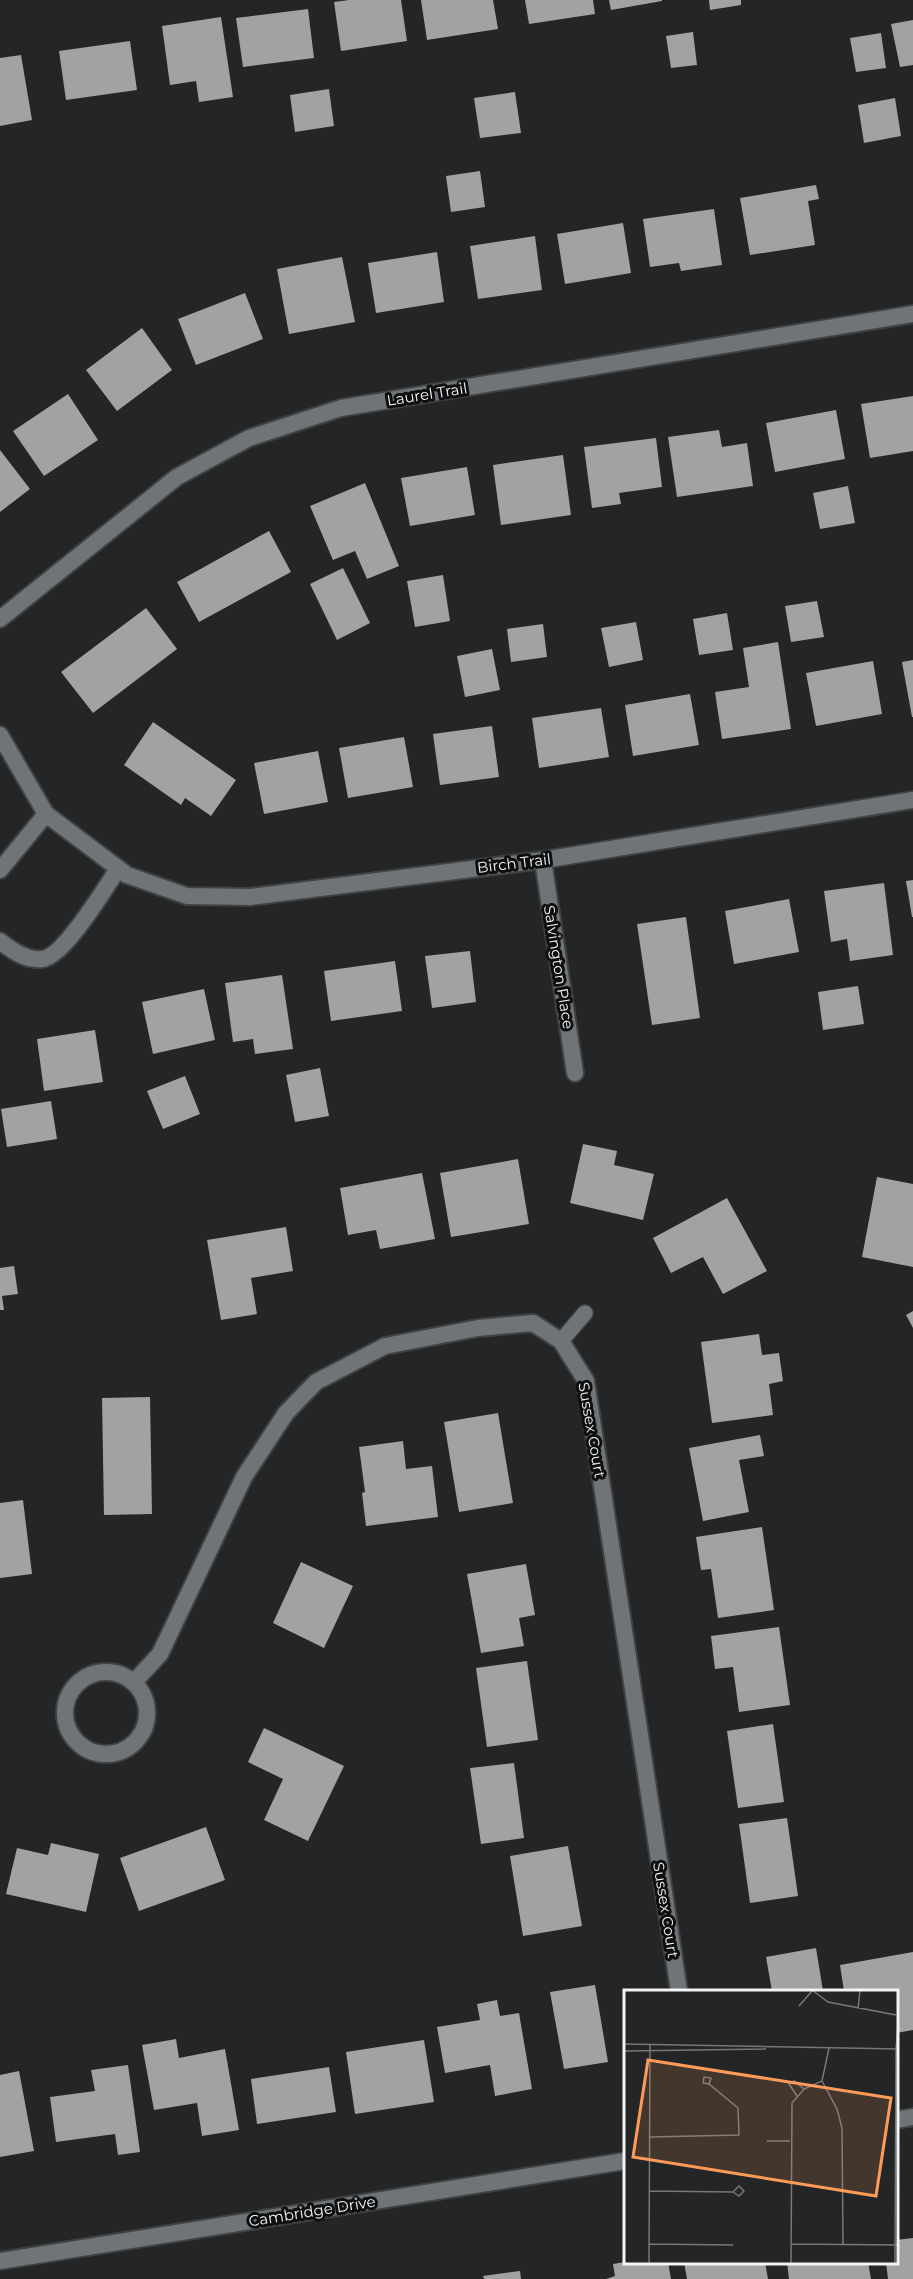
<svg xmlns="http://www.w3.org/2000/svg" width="913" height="2279" font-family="Montserrat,sans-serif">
<rect width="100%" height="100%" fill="#232526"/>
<path fill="#a1a2a4" d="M349,0h52l6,41 -66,10 -7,-49z
M421,0h72l5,29 -71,11z
M525,0h68l2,14 -66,10z
M609,0h53v1l-51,9z
M709,0h32v5l-31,5z
M308,9l6,49 -71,9 -7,-49z
M221,17l12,80 -34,5 -3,-21 -26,4 -8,-59z
M913,20v45l-13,2 -9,-43z
M693,32l4,33 -26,3 -5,-32z
M881,33l5,35 -30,4 -6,-34z
M130,41l7,49 -71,10 -7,-49z
M21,55l11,65 -32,6v-68z
M329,89l5,37 -39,6 -5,-37z
M515,92l6,41 -41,5 -6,-40z
M895,98l6,38 -37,7 -6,-38z
M480,171l5,36 -34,5 -5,-36z
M816,185l3,14 -11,2 7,44 -65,10 -10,-57z
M714,209l8,56 -41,6 -2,-8 -29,4 -7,-48z
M623,223l8,50 -66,11 -8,-50z
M535,236l7,54 -64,9 -8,-53z
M437,252l7,50 -68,11 -8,-50z
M342,257l13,65 -66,12 -12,-65z
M245,293l18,46 -67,26 -18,-46z
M142,328l30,42 -55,41 -31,-41z
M68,394l30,46 -54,36 -31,-45z
M913,396v55l-43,7 -9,-54z
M836,410l9,49 -70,13 -9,-49z
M719,430l3,17 25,-4 6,43 -76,11 -9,-60z
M656,438l6,49 -43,6 2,11 -29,4 -8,-61z
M0,450l30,39 -30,23z
M563,455l8,60 -70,10 -8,-60z
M467,467l8,48 -65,11 -9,-48z
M365,483l34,83 -32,13 -12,-28 -22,9 -23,-54z
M848,486l7,37 -35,6 -7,-36z
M269,531l22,41 -92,50 -22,-40z
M343,568l27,55 -33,17 -27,-56z
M443,575l7,46 -35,6 -8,-46z
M817,601l7,36 -33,5 -6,-36z
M146,608l31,41 -84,64 -32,-41z
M727,613l6,37 -34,5 -6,-36z
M636,622l7,38 -34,7 -8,-39z
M543,624l4,33 -36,5 -4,-33z
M778,642l13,87 -69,10 -7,-47 34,-5 -6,-39z
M492,649l8,41 -35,7 -8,-41z
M913,660v57h-1l-10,-55z
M873,661l9,53 -66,12 -10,-53z
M690,694l9,51 -66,11 -8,-51z
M601,708l8,49 -70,11 -7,-50z
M153,722l83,58 -25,36 -26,-18 -4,7 -57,-40z
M492,726l7,51 -59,8 -7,-51z
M404,737l9,50 -65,11 -9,-50z
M318,751l10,51 -64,12 -10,-51z
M913,880v37h-1l-6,-36z
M884,883l9,72 -43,6 -3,-22 -16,3 -7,-51z
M789,899l10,53 -65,12 -9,-53z
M686,917l14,101 -48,7 -15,-101z
M470,951l6,51 -44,6 -7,-52z
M395,961l7,50 -71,10 -7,-50z
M282,975l11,74 -38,5 -2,-15 -20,3 -8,-59z
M858,986l6,38 -41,6 -5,-38z
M204,989l11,51 -62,14 -11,-52z
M95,1030l8,52 -59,9 -7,-52z
M320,1068l9,48 -34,6 -9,-47z
M185,1076l15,38 -37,15 -16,-38z
M51,1101l6,38 -50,8 -6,-38z
M583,1144l34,7 -3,14 40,9 -11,46 -73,-17z
M518,1159l11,65 -78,13 -11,-64z
M422,1173l13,66 -55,10 -4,-19 -28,5 -8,-47z
M877,1177l36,7v83l-51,-10z
M727,1198l40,73 -44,23 -20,-37 -32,16 -18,-35z
M286,1227l7,44 -42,7 6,36 -36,6 -14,-80z
M14,1266l4,28 -16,2 2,14h-4v-42z
M913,1311v17l-7,-13z
M759,1334l3,21 17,-2 4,28 -14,3 4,31 -61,8 -11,-81z
M150,1397l2,117 -48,1 -2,-117z
M498,1413l15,90 -54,9 -15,-90z
M760,1435l4,21 -25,4 10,52 -46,9 -14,-73z
M403,1441l3,28 26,-3 6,51 -72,9 -4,-33 3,-1 -6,-45z
M23,1500l9,74 -32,4v-75z
M762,1527l12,83 -56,8 -7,-49 -10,1 -5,-33z
M301,1562l52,24 -29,62 -51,-25z
M526,1564l9,51 -16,3 5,28 -43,7 -14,-79z
M779,1627l11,78 -51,7 -6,-45 -18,2 -4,-33z
M527,1661l11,79 -51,7 -11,-79z
M773,1724l11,78 -46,6 -11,-77z
M264,1728l80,38 -36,75 -44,-21 19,-41 -35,-17z
M514,1763l10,75 -43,6 -11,-76z
M787,1818l11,78 -48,7 -11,-79z
M206,1827l19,53 -86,31 -19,-53z
M51,1843l48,11 -13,58 -80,-18 11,-46 31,7z
M568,1846l14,80 -59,10 -13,-80z
M816,1948l7,43h-51l-6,-34z
M913,1952v78l-17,3v-42h-52l-4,-26z
M595,1985l13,77 -44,7 -14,-77z
M497,2000l3,16 19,-3 13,76 -37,7 -5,-31 -45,8 -8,-46 43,-7 -3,-16z
M176,2039l3,19 46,-9 14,81 -37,6 -5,-33 -43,7 -12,-65z
M424,2040l10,62 -79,12 -9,-62z
M128,2065l12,87 -22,3 -3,-21 -59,8 -6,-45 45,-6 -4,-21z
M329,2067l7,45 -79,12 -6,-45z
M19,2071l15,80 -34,6v-82z
M913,2238v41h-25l-2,-17h10v-22z
M625,2262h43l3,17h-65l9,-3 -2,-12z
M684,2262h81l3,17h-81z
M787,2262h81l3,17h-82z
M520,2271l1,8h-37l-1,-3z"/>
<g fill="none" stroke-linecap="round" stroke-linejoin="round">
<g stroke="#3f4142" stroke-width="18">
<path id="service" d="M561,1341l24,-28"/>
</g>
<g stroke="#3f4142" stroke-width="20">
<path id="minor" d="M0,619l177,-142 72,-39 92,-30 572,-94
M0,735l46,79 81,61 60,21 63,1 293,-37 370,-60
M543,860l32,213
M0,870l46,-56
M0,941c11,9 26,20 42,18 22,-2 63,-71 76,-90
M65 1713a41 41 0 1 1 82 0a41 41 0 1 1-82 0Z
M134,1682l26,-28 84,-177 42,-64 30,-31 69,-36 93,-18 55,-5 28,18 25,40 93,610
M896,2120l17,-3
M0,2261l625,-100"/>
</g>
<use href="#service" stroke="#717476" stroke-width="15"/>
<use href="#minor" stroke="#717476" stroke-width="16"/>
</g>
<g text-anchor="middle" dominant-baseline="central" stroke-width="6" stroke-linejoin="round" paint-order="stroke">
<g font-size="15" fill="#f3f4f5" stroke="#0d0e0f">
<text transform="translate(427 394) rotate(-9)">Laurel Trail</text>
<text transform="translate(514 863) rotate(-7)">Birch Trail</text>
<text transform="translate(559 967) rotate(81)">Salvington Place</text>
<text transform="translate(592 1430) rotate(80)">Sussex Court</text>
<text transform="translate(666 1910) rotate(81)">Sussex Court</text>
<text transform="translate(312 2211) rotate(-9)">Cambridge Drive</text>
</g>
</g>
<g transform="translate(624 1990)">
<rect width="274" height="274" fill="#232526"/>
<path fill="none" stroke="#767879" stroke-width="1.5" d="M188,0l16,12 68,13M175,16l13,-15M234,19l2,-19M0,54l275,5M272,59l3,-37M0,61l142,-2M198,91l15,28 5,19 1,117M173,106l-8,-12 5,-3 10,8M26,147l89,-2 -1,-27 -29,-24 -6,-1 1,-6 7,1 -2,6M143,151h23M25,201l84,1 6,4 5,-5 -5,-5 -6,6M25,254l84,1M167,254l108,1M25,274l1,-220M167,274l1,-161 12,-14 18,-8 7,-33M271,274l1,-215"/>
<path fill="#fe9b58" fill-opacity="0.15" stroke="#fe9b58" stroke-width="3" d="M24,70l243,38 -15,98 -243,-39z"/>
<rect width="274" height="274" fill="none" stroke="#f3f4f5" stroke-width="3"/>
</g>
</svg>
